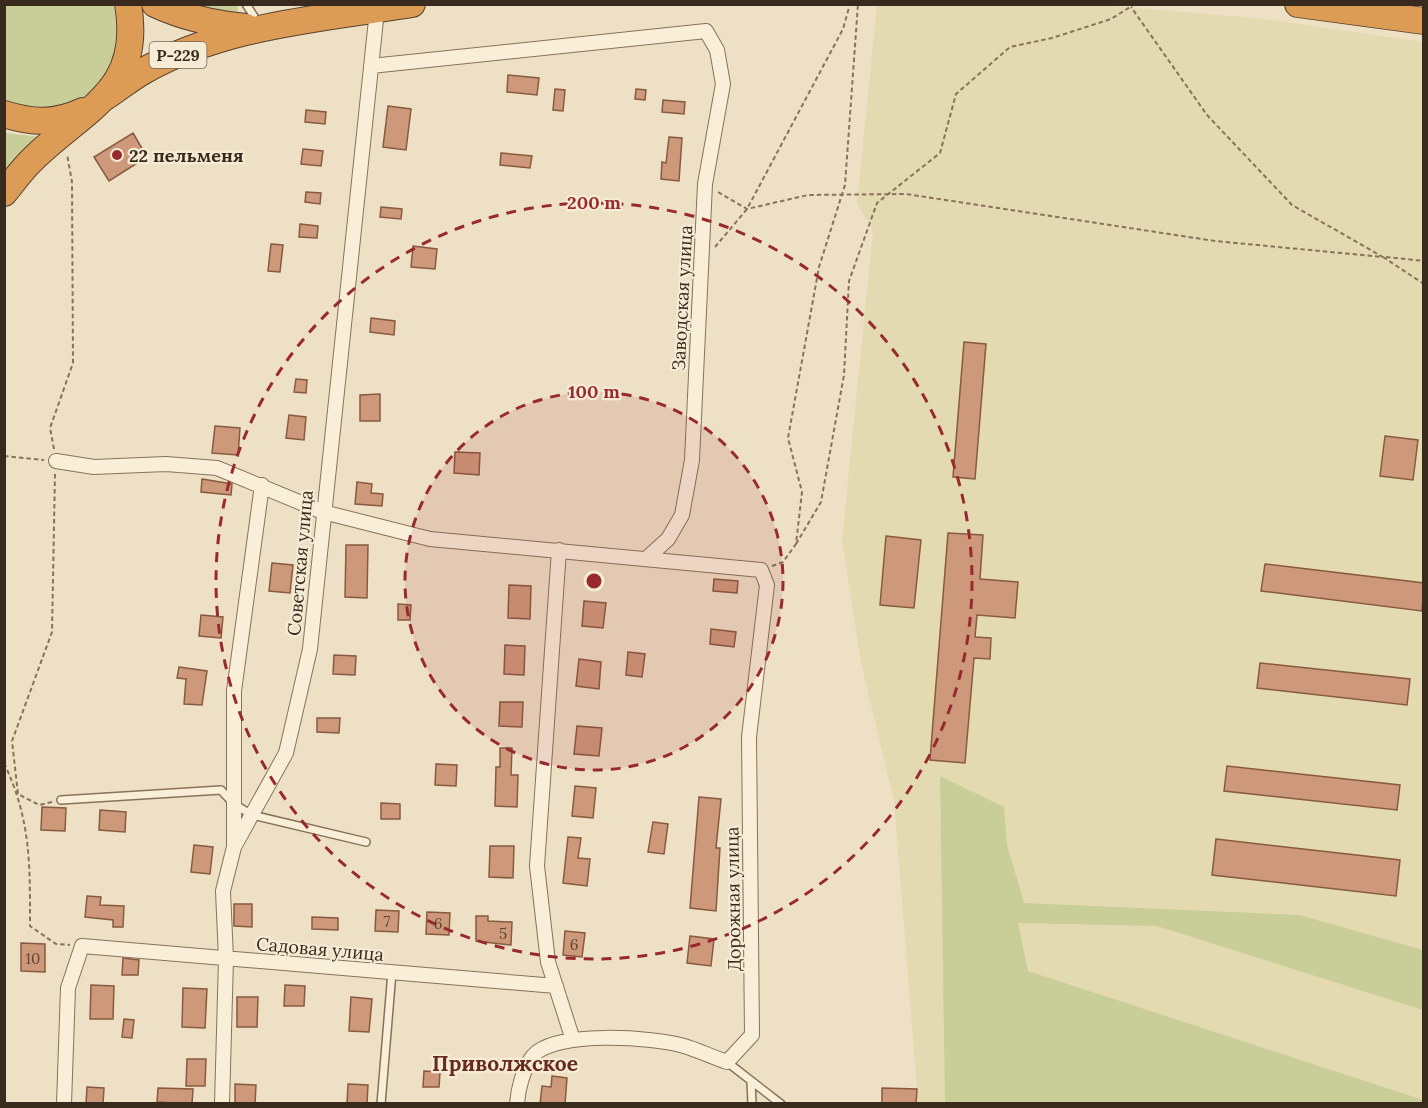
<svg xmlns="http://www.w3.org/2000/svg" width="1428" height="1108" font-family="Lora,serif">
<rect width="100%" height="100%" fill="#eee0c4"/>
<path fill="#e4dab2" d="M877,5h225l162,14 159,23v1061h-541v-15h35l-23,-287 -33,-138 -19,-123 31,-310 -16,-26z"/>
<path fill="#c9cd98" d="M5,5h108c16,59 -18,106 -82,105 -8,0 -18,-5 -26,-8z
M167,5h70l2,14z
M5,133l37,4 -37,39z
M940,776l64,31 3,38 17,58 275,12 124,35v60l-266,-84 -139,-3 10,48 395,129v3h-478z"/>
<path fill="#cd997a" stroke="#885a40" stroke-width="1.5" d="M508,75l31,3 -2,17 -30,-3z
M555,89l10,1 -2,21 -10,-1z
M636,89l10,1 -1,10 -10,-1z
M663,100l22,2 -1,12 -22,-2z
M388,106l23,3 -5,41 -23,-3z
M306,110l20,2 -1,12 -20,-2z
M133,133l14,24 -38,24 -15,-24z
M669,137l13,1 -3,43 -18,-2 1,-17 4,1z
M303,149l20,2 -2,15 -20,-2z
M501,153l31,3 -2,12 -30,-3z
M306,192l15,1 -1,11 -15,-2z
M381,207l21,2 -1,10 -21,-2z
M300,224l18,2 -1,12 -18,-1z
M271,244l12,1 -3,27 -12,-1z
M413,246l24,3 -2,20 -24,-2z
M371,318l24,3 -1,14 -24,-3z
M964,342l22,2 -11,135 -22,-2z
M296,379l11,1 -1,13 -12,-1z
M380,394v27h-20v-26z
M289,415l17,2 -2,23 -18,-2z
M215,426l25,2 -2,27 -26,-2z
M1385,436l33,4 -5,40 -33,-4z
M455,452l25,1 -1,22 -25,-2z
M202,479l30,5 -1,11 -30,-3z
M357,482l15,2 -1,9 12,1 -1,12 -27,-2z
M948,533l35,2 -3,44 38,3 -3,36 -38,-3 -2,22 16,1 -1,21 -16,-1 -9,105 -35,-3z
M886,536l35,4 -7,68 -34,-3z
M346,545h22l-1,53 -22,-1z
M272,563l21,2 -3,28 -21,-2z
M1265,564l159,19 -2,28 -161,-20z
M714,579l24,2 -1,12 -24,-2z
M509,585l22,1 -1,33 -22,-1z
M584,601l22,2 -3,25 -21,-2z
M398,604l13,1 -1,15h-12z
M201,615l22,2 -2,21 -22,-2z
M711,629l25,3 -2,15 -24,-3z
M505,645l20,1 -1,29 -20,-1z
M628,652l17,2 -3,23 -16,-2z
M334,655l22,1 -1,19 -22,-1z
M579,659l22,3 -2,27 -23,-3z
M1260,663l150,16 -3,26 -150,-17z
M179,667l28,4 -5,34 -18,-1 2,-25 -9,-1z
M500,702h23l-1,25 -23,-1z
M317,718h23l-1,15 -22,-1z
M577,726l25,2 -3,28 -25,-2z
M500,748h12l-1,27h7l-1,32 -22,-1 1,-39h4z
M436,764l21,1 -1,21 -21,-1z
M1227,766l173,19 -3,25 -173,-19z
M575,786l21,2 -3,30 -21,-2z
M699,797l22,2 -5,49h4l-4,63 -26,-3z
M381,803l19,1v15h-19z
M42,807l24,1 -1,23 -24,-1z
M100,810l26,2 -1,20 -26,-2z
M653,822l15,2 -4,30 -16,-2z
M568,837l13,1 -3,20 12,1 -3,27 -24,-3z
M1216,839l184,21 -4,36 -184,-21z
M194,845l19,2 -3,27 -19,-2z
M490,846h24l-1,32 -24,-1z
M87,896l14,1 -1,8 24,1 -1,21h-10v-7l-28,-3z
M234,904h18v23l-18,-1z
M376,910l23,1 -1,21 -23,-1z
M427,912l23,1 -1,22 -23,-1z
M476,916h12v5l24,1 -1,23 -35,-4z
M312,917l26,1v12l-26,-1z
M565,931l20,2 -3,24 -19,-2z
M690,936l24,3 -3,27 -24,-3z
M21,943l24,1v28l-24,-1z
M123,958l16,2 -1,15h-16z
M91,985l23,1 -1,33h-23z
M285,985l20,1 -1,20h-20z
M183,988l24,1 -2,39 -23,-1z
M237,997h21l-1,30h-20z
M351,997l21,2 -3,33 -20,-1z
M124,1019l10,1 -2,18 -10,-1z
M187,1059h19l-1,27h-19z
M424,1071l16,1 -1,15h-16z
M552,1076l15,2 -2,26h-25l2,-18 9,1z
M235,1084l21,1 -1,19h-20z
M348,1084l20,1 -1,19h-20z
M87,1087l17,1 -1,16h-17z
M158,1088l35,1 -1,15 -35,-2z
M882,1088l35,1 -1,15h-34z"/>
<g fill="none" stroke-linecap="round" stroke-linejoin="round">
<g stroke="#89725a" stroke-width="10">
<path id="lane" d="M246,4l12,19
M61,800l160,-10 13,14 18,11 114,27
M727,1062l54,42
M751,1081l1,23
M381,1104l11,-132"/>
</g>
<g stroke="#89725a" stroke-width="16">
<path id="street" d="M371,66l335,-35 11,19 6,34 -18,100 -13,276 -10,55 -14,24 -21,19
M56,461l38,6 72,-3 51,4 106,44 107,27 331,31 6,15 -18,152 3,298 -25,27c-15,-5 -29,-12 -43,-16 -30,-9 -130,-16 -151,10 -10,13 -15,33 -16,48
M559,550l-22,316 11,96 25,78
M234,845v-154l28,-206
M64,1104l4,-116 14,-42 474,40
M222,1104l4,-145 -3,-68 11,-44 52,-94 24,-104 67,-639"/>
</g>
<g stroke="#57402f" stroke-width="28">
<path id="highway" d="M155,4c30,14 58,20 91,23
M1298,4l126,17
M102,99c13,-8 25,-18 38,-26 82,-48 180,-54 272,-69
M4,114c29,9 51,10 79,-3
M4,193c10,-12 19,-25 30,-35 53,-51 109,-68 94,-154"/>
</g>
<path stroke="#89725a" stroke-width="2" stroke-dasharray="4.5 3" stroke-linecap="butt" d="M718,192l29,17 61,-14 98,-1 309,47 168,16 -91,-52 -85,-90 -76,-108
M715,247l32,-38 96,-180 7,-25
M1383,257l41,27
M1386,257l38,4
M54,449l-4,-21 23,-65 -1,-181 -5,-28
M4,456l40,4
M796,544l25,-42 23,-127 5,-94 28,-78 63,-50 16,-59 54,-47 42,-9 59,-19 24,-15
M772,566l11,-4 13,-18 6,-52 -14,-54 31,-171 26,-82 13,-181
M4,763c27,57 26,101 26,163l26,18 14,1
M52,802l-13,3 -21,-11 -6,-53 40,-109 3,-159"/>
<use href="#lane" stroke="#f9eed8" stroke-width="7"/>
<use href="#street" stroke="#f9eed8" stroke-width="14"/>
<use href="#highway" stroke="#dd9c55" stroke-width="26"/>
</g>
<circle cx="594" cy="581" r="189" fill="#982a2f" fill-opacity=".12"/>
<g fill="none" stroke="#982a2f" stroke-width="3" stroke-dasharray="10 8">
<circle cx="594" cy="581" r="189"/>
<circle cx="594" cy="581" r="378"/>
</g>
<circle fill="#982a2f" stroke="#f6ebd4" stroke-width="2" cx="117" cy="155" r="6"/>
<g text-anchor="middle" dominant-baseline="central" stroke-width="4.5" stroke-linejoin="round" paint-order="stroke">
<g font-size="15" fill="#5e4635">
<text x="387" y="921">7</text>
<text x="438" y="923">6</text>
<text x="503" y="933">5</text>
<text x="574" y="944">6</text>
<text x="33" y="958">10</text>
</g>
<rect fill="#f6ebd4" stroke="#726455" stroke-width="1.5" x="149.5" y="42" width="57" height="26" rx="4.5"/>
<g font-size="16" font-weight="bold" fill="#392a1e">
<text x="178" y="55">Р-229</text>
</g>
<g font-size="18" font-weight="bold" fill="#392a1e" stroke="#f6ebd4" text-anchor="start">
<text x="129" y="155">22 пельменя</text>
</g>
<g font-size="18" fill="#392a1e" stroke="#f6ebd4">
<text transform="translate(682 298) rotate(-87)">Заводская улица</text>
<text transform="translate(300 563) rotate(-85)">Советская улица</text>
<text transform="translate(733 899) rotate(-91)">Дорожная улица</text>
<text transform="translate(320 949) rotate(5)">Садовая улица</text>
</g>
<g font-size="21" font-weight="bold" fill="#662a1e" stroke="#f6ebd4">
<text x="505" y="1063">Приволжское</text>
</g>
</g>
<circle cx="594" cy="581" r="9" fill="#982a2f" stroke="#f6ebd4" stroke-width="3"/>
<g font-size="18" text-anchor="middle" font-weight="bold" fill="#982a2f" stroke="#f6ebd4" stroke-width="4.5" stroke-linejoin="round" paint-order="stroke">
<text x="594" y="209">200 m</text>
<text x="594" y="398">100 m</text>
</g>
<rect width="1428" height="1108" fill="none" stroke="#392a1e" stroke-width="12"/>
</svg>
